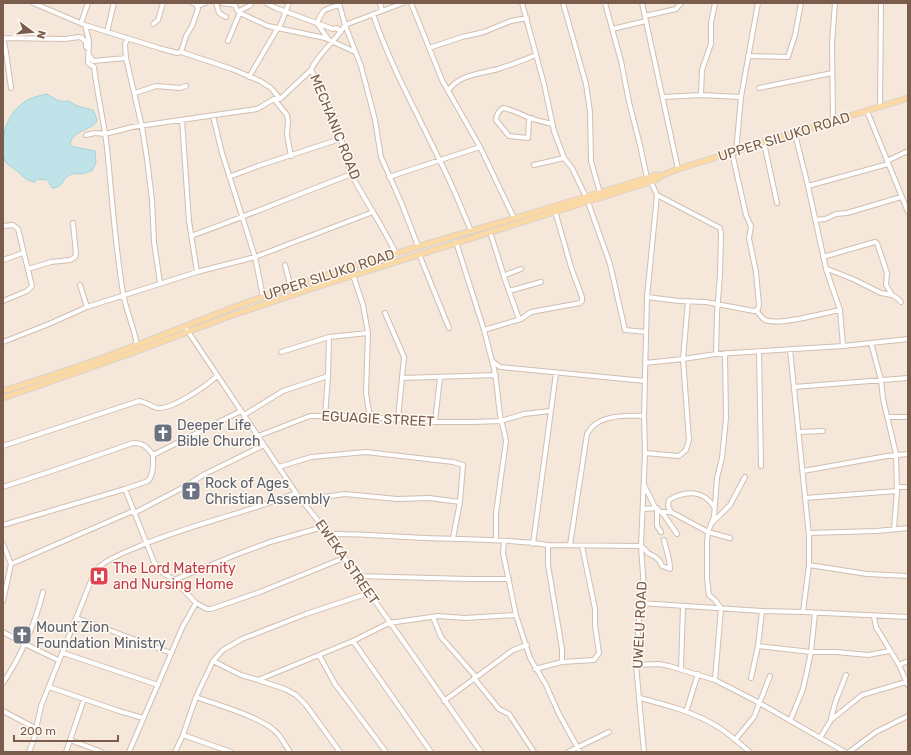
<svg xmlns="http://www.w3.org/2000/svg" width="911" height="755" font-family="Rubik,sans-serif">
<rect width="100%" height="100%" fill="#fdf6ec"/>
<path fill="#f5e8da" d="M3,3h905v749h-905z"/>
<path fill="#fbdfe3" d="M97,572l14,8 -3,8 -16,-8z"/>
<path fill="#bfe3e8" stroke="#a5d3da" d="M46,94c10,4 11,9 23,7l8,5 16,4c1,3 3,6 4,9 0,11 -27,10 -27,27l25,5 1,11 -4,9c-4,1 -7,2 -10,3 -3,0 -7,-1 -10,0 -11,3 -7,14 -20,14l-4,-8 -12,-1 -1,3c-9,-1 -12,-6 -18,-11 -4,-4 -9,-5 -12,-10 -2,-4 -2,-10 -2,-15 0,-18 7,-35 23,-45 5,-4 14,-5 20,-7z"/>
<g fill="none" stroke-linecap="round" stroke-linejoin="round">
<g stroke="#d1beb0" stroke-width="6">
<path id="minor" d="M33,3l52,22 74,23 18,5 4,-1 51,17 28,12 11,7 9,11
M216,3l3,10 7,4
M222,3l13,2
M234,3l3,7 3,3 28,13 57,12 30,14
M266,3l10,5 57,21 4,-1 4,4
M339,3l6,22c-10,17 -26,27 -34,45 11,18 20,39 27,59 5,16 8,34 16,50 13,25 30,49 42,75
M380,3l2,8
M403,3l-58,22 16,41 14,54 6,37 20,45 17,44
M411,3l31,77 38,67 34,71
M522,3l22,81 10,47 10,27 8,10 14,29
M563,3l23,81 4,28 1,49 9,32
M605,3l16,58 8,41 11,43 7,33
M642,3l36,166
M198,6l7,-3
M373,14c17,51 44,99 67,147 12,23 21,46 31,70
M645,16l31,-7 5,-6
M81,23l7,-20
M153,24l5,-4 5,-17
M85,25l4,16 -1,22 6,4c3,27 10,54 13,81 5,48 8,97 16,145 3,18 11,34 14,52
M612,29l34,-8
M107,32l7,-29
M3,38l62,1 14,-2 3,1 4,4v5
M3,38l3,14 5,36
M126,38l1,2 -2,4 1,14 16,69 5,32 5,41 2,42 6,41
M328,39l-11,-16c7,-16 7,-13 22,-18
M228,41l13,-31 8,-4 3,-3
M429,48l33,-11 22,-5 27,-11 16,-3
M181,52l5,-16 6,-10 6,-17 -2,-5 -4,-1
M88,53l5,8 33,-3
M748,56l40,1 7,-22 6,-32
M249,77l27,-46c6,-5 9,-20 13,-28
M759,88l73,-15
M448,91c11,-17 33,-17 50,-22 13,-4 25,-9 38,-14
M135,93l21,-7 24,2 6,-2
M701,95l1,-25 9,-26v-21l4,-20
M663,97l38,-2 40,2
M274,99l13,16 1,6 -1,14 4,21
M880,107l1,-104
M867,111l41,101
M213,116l9,37 33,104 8,40
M532,118l-3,2 -1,18 -19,-2 -13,-16c0,-5 3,-9 7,-12 10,2 16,5 24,9 8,3 17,5 25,7
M182,120l7,101 8,51
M833,121l-1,-78 3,-40
M795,134l13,52 18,83 14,41 3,36
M86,135l9,-2 10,1 27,-7 125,-18 17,-10h6l31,-29
M764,143l13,60
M736,152l5,-55 17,-94
M887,161l21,-10
M534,165l30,-7
M229,177l29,-11 82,-27
M389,177l91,-30
M808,186l80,-22
M657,195l63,33 1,6 -1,41 -3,38 -1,41
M588,202l22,62 15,66 21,2
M815,220l10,-1 11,-5 11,-1 54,-16
M3,226l10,-1 5,4 14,57 -5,5 -24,10
M490,232l14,44
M191,236c54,-19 107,-42 161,-62
M456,242l28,88 8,31 8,6 145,14
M419,254l30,74
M823,257l52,-15 2,1 10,30 -1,12 6,10
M3,260l20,-7
M285,265l6,23
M28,269l23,-7 19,-2 5,-3 1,-3 -3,-31
M826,269l4,1 25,10 26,13 11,2 5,3 4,4
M353,275l10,30 5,28 -2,60 4,25
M80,285l7,22
M509,291l32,-9
M647,297l32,4 27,1 48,9 4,-2 1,-4 -3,-33 -7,-34 2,-12 -5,-11 -14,-62
M757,311c2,3 5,7 8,9 13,6 59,-7 75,-10
M385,313l19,44 -6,62
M519,319l-15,-42 1,-2 16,-6
M187,330l109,163 27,34 158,225
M484,330l37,-11 10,-7 49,-9 2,-2v-4l-11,-30 -16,-56
M3,342l46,-18 38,-17 110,-35 58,-15 118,-45
M871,343l10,37 2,19 13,55 1,37 -3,38
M790,349l19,187v29l-6,47
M759,351l2,115
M281,352l48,-15 39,-4
M492,361c6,19 5,39 9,59 2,7 4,14 5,21l-10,72v27
M645,363l38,-4 33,-5 127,-8 65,-7
M402,378l94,-3
M794,387l114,-9
M244,415l39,-24 45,-15
M325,416l3,-40 1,-39
M887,417h21
M435,422l5,-45
M799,432l24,-1
M258,436l52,-20h44l81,6h39l27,-1 23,-7 26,-3
M3,446l136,-45c7,1 13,6 18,7 15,2 49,-22 60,-32
M645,453l34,3 7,-6 3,-10 -6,-81 5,-58
M279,467l32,-10 55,-5 87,10 10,3 -3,37 -7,36
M803,471l84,-15 21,-2
M644,485l11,22 9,8 13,19
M3,487l52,-17 78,-27c11,0 14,4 20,12
M897,487h11
M125,489l29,73 9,11 11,7 22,23 11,6h4l49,-17 84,-34
M805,498l92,-7
M302,500l43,-6 52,5 32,-1 31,4
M643,509l14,-1v18l4,6
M660,512h11l-3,-6 1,-6c16,-10 35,-10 45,7
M671,512l37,20 22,6
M134,513l54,-28 15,-10 61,-30
M712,523l18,-18 15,-28
M3,525l122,-36 23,-8c6,-7 5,-17 5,-26l88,-44
M809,533l68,-2 31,-3
M327,534c33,-1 66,3 99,4 31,1 63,1 95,4 9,0 18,2 27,3l93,1c3,2 5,5 7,7 6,3 12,6 14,13l8,3c0,-11 -4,-19 -6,-29
M504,541l-1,12 13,62 14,43 16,27 13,29 21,38
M3,544l8,20 -8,37
M533,544l23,-171
M548,545v20l14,84v13
M570,545l17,-111c2,-3 4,-6 6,-8 12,-11 35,-11 51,-10
M11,564l122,-53
M809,565l58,9 41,2
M357,576l112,3h40
M174,580l64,-26 32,-12 53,-15
M640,603l122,8 41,1 105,5
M433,617l8,20 35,40
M874,617l2,10 23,38 9,20
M77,618l94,35
M3,632l22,12 33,16
M353,641l78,111
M758,646l53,6h25l32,3 22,-4
M63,653l95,32
M319,655l16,29 51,68
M213,661l28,14 17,5 95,-39 36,-18 49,-7 27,2 51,-3
M636,665l23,-1 10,2 46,14 39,20 91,52
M899,665l9,-4
M535,669l27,-7 32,-2 5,-7 -4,-28v-16l-13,-63
M681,669l2,-63
M474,678l25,31 10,5 25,38
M751,678l7,-32 4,-35
M258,680l27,9 11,6 10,10 34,47
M715,680l6,-72 -6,-8 -6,-5 -2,-16v-36l1,-11 6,-15 3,-39 5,-20 4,-40 -1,-65
M3,683c18,-27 32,-59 40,-91
M49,687l70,24 24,7
M196,697c21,8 67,20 82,37 4,5 8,12 12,18
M640,698c27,7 54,14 78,29 12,7 22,17 32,25
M444,701l69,-51 14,-5
M3,711l32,17
M686,712l12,-38
M831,719l4,-16 11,-28
M790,721l13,-32 8,-37 4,-39
M183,735l48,17
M820,738l11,-18 31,-25 44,-13
M70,740l32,12
M735,740l19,-23 16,-41
M29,752l5,-13 7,-33 52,-130c1,-3 3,-6 5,-8 9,-9 25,-15 37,-20 52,-23 109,-34 161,-55
M66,752l18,-53
M129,752l53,-124 14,-25
M175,752l8,-17 13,-38 17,-36 10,-11 19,-11 64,-25 63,-21
M568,752l41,-20
M644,752l-8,-87 4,-62 4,-13 -3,-44 4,-93 -1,-37 3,-119 10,-102 -6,-13
M849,752l27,-20 32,-16"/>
</g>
<g stroke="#dad1cd" stroke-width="7">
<path id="major" d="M3,391c38,-12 76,-24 113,-38 49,-18 97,-39 146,-56 127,-45 257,-78 385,-119l8,-3 5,1
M3,398l126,-44 98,-37 83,-28 346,-109 4,-4 18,-7 230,-71"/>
</g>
<use href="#minor" stroke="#fff" stroke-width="4"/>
<use href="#major" stroke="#fbd9a5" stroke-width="5"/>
</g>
<defs>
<g id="church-square" transform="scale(1)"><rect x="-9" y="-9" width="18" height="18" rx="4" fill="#6b7280" stroke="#fffaf3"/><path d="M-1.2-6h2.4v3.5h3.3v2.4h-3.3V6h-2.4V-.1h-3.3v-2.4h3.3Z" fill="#fff"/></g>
<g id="hospital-square" transform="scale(1)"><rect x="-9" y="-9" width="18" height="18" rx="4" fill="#e0444e" stroke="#fffaf3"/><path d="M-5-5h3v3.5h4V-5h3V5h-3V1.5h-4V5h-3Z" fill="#fff"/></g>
</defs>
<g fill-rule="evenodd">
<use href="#church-square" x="163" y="433"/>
<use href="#church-square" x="191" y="491"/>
<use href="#hospital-square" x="99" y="576"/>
<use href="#church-square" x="22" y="635"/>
</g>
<g text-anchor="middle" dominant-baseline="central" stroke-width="3" stroke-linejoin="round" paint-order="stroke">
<g font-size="14" fill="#7a5c4d" stroke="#fffaf3">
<text transform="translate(335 127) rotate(68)">MECHANIC ROAD</text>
<text transform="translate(784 137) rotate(-17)">UPPER SILUKO ROAD</text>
<text transform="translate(329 275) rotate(-18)">UPPER SILUKO ROAD</text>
<text transform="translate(378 419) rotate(3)">EGUAGIE STREET</text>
<text transform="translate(347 562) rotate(55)">EWEKA STREET</text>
<text transform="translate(640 625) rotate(-87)">UWELU ROAD</text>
</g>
<g font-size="14" fill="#5b616d" stroke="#fffaf3" text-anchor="start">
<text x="177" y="425">Deeper Life<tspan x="177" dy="16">Bible Church</tspan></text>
<text x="205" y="483">Rock of Ages<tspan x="205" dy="16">Christian Assembly</tspan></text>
<text x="36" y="627">Mount Zion<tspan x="36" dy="16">Foundation Ministry</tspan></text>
</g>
<g font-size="14" fill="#be3a42" stroke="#fffaf3" text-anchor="start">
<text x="113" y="568">The Lord Maternity<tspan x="113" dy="16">and Nursing Home</tspan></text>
</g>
</g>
<rect width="911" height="755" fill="none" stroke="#7a5c4d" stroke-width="8"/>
<g transform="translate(32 32) rotate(106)" stroke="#fffaf3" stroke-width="3" paint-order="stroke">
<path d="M0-3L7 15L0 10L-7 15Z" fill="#7a5c4d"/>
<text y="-6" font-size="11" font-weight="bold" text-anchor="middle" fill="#7a5c4d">N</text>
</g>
<path d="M14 735v6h104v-6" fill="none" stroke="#7a5c4d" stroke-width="2"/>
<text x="20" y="735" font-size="12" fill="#7a5c4d" stroke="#fffaf3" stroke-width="3" paint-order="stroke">200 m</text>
</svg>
